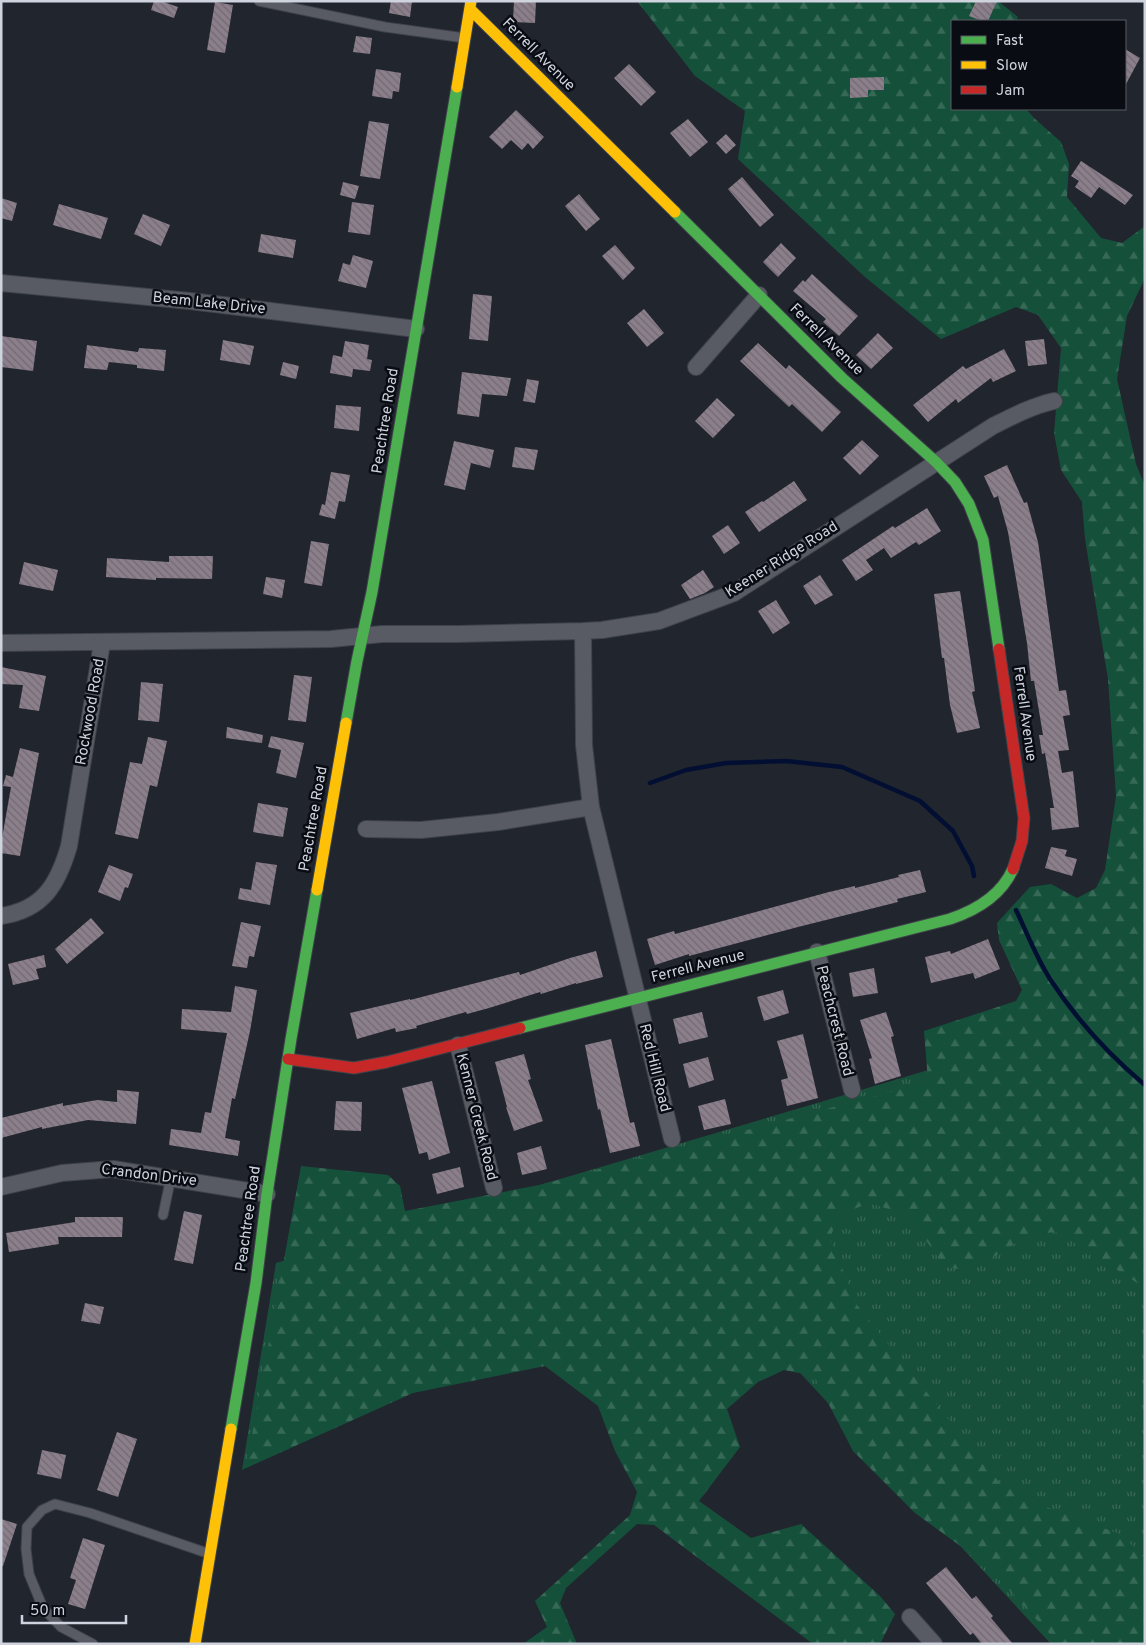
<svg xmlns="http://www.w3.org/2000/svg" width="1146" height="1645" font-family="Overpass,sans-serif">
<defs>
<pattern id="grass-tufts" width="24" height="20" patternUnits="userSpaceOnUse" patternTransform="scale(1.25)"><rect width="24" height="20" fill="#17503a"/><path d="M3 7l-1-3M5 7V3M7 7l1-3M15 17l-1-3M17 17v-4M19 17l1-3" fill="none" stroke="#386856"/></pattern>
<pattern id="forest-firs" width="22" height="20" patternUnits="userSpaceOnUse" patternTransform="scale(1.25)"><rect width="22" height="20" fill="#15513a"/><path d="M5 1l3.5 6h-7zM16 11l3.5 6h-7z" fill="#366956"/></pattern>
<pattern id="building-back-hatch" width="6" height="6" patternUnits="userSpaceOnUse" patternTransform="scale(1.25)"><rect width="6" height="6" fill="#8c7f8c"/><path d="M-1 5l2 2M0 0l6 6M5-1l2 2" fill="none" stroke="#716972"/></pattern>
</defs>
<rect width="100%" height="100%" fill="#21252e"/>
<path fill="url(#grass-tufts)" d="M1145,1006v638h-94l-373,-403 -436,229 34,-207z"/>
<path fill="url(#forest-firs)" d="M637,1h214l6,3 1,-3h140l20,16 -2,4h-64v88h74l8,9 27,24 8,22 -2,33 34,41 21,5 23,-17v52l-18,38 -10,63 19,85 9,22v802l-63,-41 -27,-15 -26,3 -58,36 -26,-4 -37,-52 -39,-12 -30,12 -9,23 27,67 140,175 38,23 85,31 25,24v86h-86l-74,-80 -70,-51 -62,-62 -39,-75 -30,-6 -26,12 -31,27 13,38 -41,54 52,37 50,-14 79,72 15,18 -14,28 -3,2h-65l-159,-119 -17,-1 -71,64 -6,15 17,41h-54l24,-17 -12,-26 95,-86 7,-23 -22,-41 -17,-45 -53,-40 -132,27 -167,75 55,-302 87,9 12,11 5,25 134,-26 389,-103 -4,-51 92,-30 6,-11 -23,-50 -2,-17 33,-36 21,-3 26,14 19,-10 9,-18 11,-74 -8,-117 -23,-140 -3,-37 -21,-32 -7,-37 7,-85 -23,-33 -22,-8 -75,32 -76,-62 -127,-118 7,-48 -50,-35z"/>
<g fill="none" stroke-linecap="round" stroke-linejoin="round">
<path stroke="#030f32" stroke-width="4.5" d="M650,783l36,-13 40,-7 60,-2 56,6 78,34 33,30 19,35 2,10
M1016,910c11,23 20,47 34,69 26,40 58,75 95,106"/>
</g>
<path fill="url(#building-back-hatch)" d="M154,1h7l17,6 -4,11 -23,-8z
M391,1h21l-2,16 -21,-4z
M514,1h22l-1,22 -22,-1z
M976,1h21l-9,20h-6l-13,-5z
M215,2l18,3 -8,48 -18,-3z
M356,36l16,2 -2,16 -17,-2z
M1125,49l15,9 -15,28z
M629,64l27,28 -15,14 -27,-28z
M376,69l25,4 -2,19 -6,-1 -1,8 -20,-3z
M884,77v13h-16v7l-18,1v-20z
M516,110l28,27 -11,12 -5,-6 -6,7 -11,-10 -9,9 -13,-12z
M688,119l20,23 -18,15 -20,-24z
M369,121l20,3 -9,55 -20,-3z
M726,134l10,11 -10,9 -10,-11z
M1081,161l52,34 -8,10 -26,-18 -8,11 -16,-11 4,-6 -8,-5z
M742,177l32,38 -14,12 -32,-38z
M343,182l16,4 -4,13 -15,-4z
M579,194l21,25 -14,12 -21,-25z
M1,198l16,5 -5,18 -11,-3z
M352,202l22,3 -4,30 -22,-3z
M59,204l49,14 -7,21 -48,-14z
M143,214l27,11 -9,21 -27,-12z
M261,234l35,6 -3,18 -35,-6z
M781,243l15,15 -18,19 -15,-15z
M615,245l20,23 -12,12 -21,-24z
M353,255l20,6 -7,27 -28,-7 5,-18 7,2z
M812,274l46,42 -19,20 -16,-14 3,-3 -33,-28 10,-11 2,2z
M473,294l19,2 -4,45 -19,-2z
M644,309l20,24 -17,14 -20,-24z
M878,333l15,15 -22,21 -15,-14z
M1,336l36,5 -4,30 -32,-4z
M1044,339l3,25 -19,2 -3,-25z
M223,340l31,6 -4,19 -30,-5z
M345,341l24,4 -2,14 5,1 -2,11 -17,-2 -1,8 -22,-4 3,-18 9,2z
M758,343l28,26 3,-4 52,47 -19,20 -30,-28 -3,3 -49,-46z
M87,345l51,7 1,-4 27,2 -2,21 -27,-3v-3l-28,-3 -2,8 -23,-2z
M1004,349l12,22 -23,11 -2,-4 -33,25 -2,-4 -28,23 -15,-17 50,-39 3,3z
M283,362l16,4 -3,13 -16,-4z
M462,372l49,6 -4,18 -25,-2 -3,23 -22,-3z
M527,379l12,2 -4,22 -12,-2z
M717,398l18,17 -22,23 -18,-17z
M336,405l25,2 -2,24 -25,-3z
M862,440l17,16 -19,19 -17,-17z
M454,441l40,9 -4,18 -19,-5 -6,27 -21,-5z
M515,447l23,3 -4,20 -22,-3z
M1007,465l17,38 3,-1 11,40 21,149 7,-1 4,25 -7,1 6,34 -11,1 4,22 11,-2 6,56 -27,3 -2,-22h4l-9,-55 -3,1 -3,-19h4l-9,-54h-3l-4,-38 -19,-111 -10,-36 -4,2 -10,-22z
M331,472l19,3 -5,27 -6,-1 -4,18 -16,-4 3,-11 3,1z
M794,481l13,19 -48,32 -14,-20 17,-11 1,1z
M927,508l14,23 -22,14 -3,-3 -25,16 -7,-10 -18,12 7,10 -17,11 -14,-21 51,-34 2,2z
M728,525l12,18 -16,11 -12,-18z
M311,541l18,3 -7,42 -18,-3z
M169,556h44l-1,23 -56,-1v2l-50,-3 1,-19 62,4z
M24,562l34,8 -5,21 -34,-7z
M703,570l11,17 -9,6 -15,6 -9,-14z
M820,575l13,20 -18,10 -12,-19z
M266,577l19,3 -3,18 -19,-4z
M960,591l15,100 -3,1 8,36 -23,5 -7,-28 -6,-47h-2l-8,-64z
M776,600l14,23 -17,11 -15,-23z
M1,667l45,9 -7,35 -20,-3 4,-23 -22,-1z
M294,675l18,2 -6,45 -18,-2z
M141,682l22,2 -4,38 -21,-2z
M227,727l36,8 -1,8 -36,-5z
M271,736l33,7 -8,35 -20,-5 5,-23 -13,-3z
M148,737l19,4 -10,46 -7,-2 -12,54 -23,-5 15,-72 12,2z
M20,748l19,5 -19,103 -19,-3v-9l10,-57 -8,-1 3,-11 7,2z
M258,803l30,5 -5,29 -30,-5z
M1051,847l16,3 -2,6 12,3 -5,17 -27,-8z
M256,862l21,3 -7,40 -32,-6 2,-11 11,2z
M109,865l24,9 -5,14 -3,-1 -5,14 -22,-9z
M920,870l6,22 -29,7 1,3 -100,25 -109,29v-2l-34,11 -8,-26 27,-8 1,3 154,-42 26,-6v2l44,-11 -1,-2z
M91,918l13,15 -37,31 -12,-15z
M241,922l20,4 -7,31 -5,-1 -2,12 -15,-2z
M988,939l12,30 -25,10 -2,-6 -42,10 -6,-26 25,-6 1,3z
M596,951l7,26 -27,7v-1l-35,11 -1,-2 -51,16 -22,6 -1,-2 -50,14 1,2 -21,4 -1,-4 -38,11 -7,-26 60,-14v1l109,-28 1,3 50,-17z
M44,955l2,12 -10,2 3,10 -26,6 -5,-21z
M874,968l4,25 -25,4 -4,-24z
M235,986l22,4 -7,41 -15,68 -3,-1 -7,40 15,3 -2,15 -69,-11 2,-16 30,4 4,-21 6,1 16,-80 -46,-4 1,-20 49,3z
M783,990l6,23 -25,8 -7,-24z
M702,1012l6,25 -29,7 -6,-25z
M886,1012l8,24 -3,1 10,39 -26,8 -6,-25 3,-1 -12,-38z
M803,1034l15,64 -31,8 -6,-26 7,-2 -11,-37z
M611,1039l19,84 4,-1 6,24 -30,7 -10,-44 -2,1 -13,-65z
M524,1054l7,25 -3,1 15,41 -29,10 -8,-24h1l-12,-45z
M708,1057l6,23 -25,8 -6,-24z
M432,1081l18,72 -21,7 -2,-8 -8,2 -17,-66z
M117,1090l22,2 -3,32 -48,-4 -46,9v-2l-41,11v-20l62,-15v3l34,-6 20,2z
M725,1099l6,25 -27,6 -6,-24z
M336,1101l26,1 -1,29 -27,-1z
M541,1146l6,23 -25,6 -5,-22z
M460,1167l4,20 -27,7 -5,-20z
M184,1211l18,4 -9,49 -19,-4z
M75,1217h48l-1,20h-64l1,7 -50,8 -3,-19 69,-11z
M85,1303l19,4 -4,17 -19,-3z
M117,1432l20,7 -19,58 -21,-7z
M42,1450l24,5 -5,24 -24,-5z
M1,1519l16,5 -14,42h-2z
M83,1538l22,7 -20,64 -17,-5 8,-24 -6,-2z
M946,1567l26,32 4,-3 17,20 -2,2 22,26h-31l-9,-11 -3,2 -44,-52z"/>
<g fill="none" stroke-linecap="round" stroke-linejoin="round">
<g stroke="#3e424a" stroke-width="11">
<path id="lane" d="M259,1l126,26 80,11
M163,1215l8,-38
M93,1644l-32,-17 -18,-19 -14,-34 -3,-25 1,-22 15,-17 13,-6 35,9 120,41"/>
</g>
<g stroke="#3e424a" stroke-width="18">
<path id="street" d="M1,283l189,18 226,28
M696,367l63,-72
M583,631l1,114 7,62 81,332
M1,643l330,-4 51,-5h76l125,-3 19,-1 57,-9 75,-28 259,-167c20,-10 39,-20 61,-25
M366,829l55,1 77,-8 93,-15
M1,916c42,-6 57,-32 68,-70l33,-203
M817,952l35,138
M458,1045l36,143
M1,1187l61,-14 51,-4 154,25
M910,1617l24,27"/>
</g>
<g stroke="#3e424a" stroke-width="13">
<path id="fast" d="M675,212l167,166 94,84 19,20 14,22 14,36 16,109
M346,723l11,-62 15,-69 85,-505
M520,1028l430,-109c27,-9 51,-23 63,-50
M231,1429l25,-146 11,-89 24,-155 26,-149"/>
</g>
<g stroke="#3e424a" stroke-width="13">
<path id="slow" d="M470,9l205,203
M457,87l14,-86
M317,890l29,-167
M195,1644l36,-215"/>
</g>
<g stroke="#3e424a" stroke-width="13">
<path id="jam" d="M999,649l25,169 -2,23 -9,28
M288,1059l66,9 33,-6 133,-34"/>
</g>
<use href="#lane" stroke="#585b63" stroke-width="9"/>
<use href="#street" stroke="#585b63" stroke-width="16"/>
<use href="#fast" stroke="#4caf50" stroke-width="11"/>
<use href="#slow" stroke="#ffc107" stroke-width="11"/>
<use href="#jam" stroke="#c62828" stroke-width="11"/>
</g>
<g text-anchor="middle" dominant-baseline="central" stroke-width="5" stroke-linejoin="round" paint-order="stroke">
<g font-size="15" fill="#ced3de" stroke="#090c13">
<text transform="translate(538 55) rotate(45)">Ferrell Avenue</text>
<text transform="translate(209 304) rotate(6)">Beam Lake Drive</text>
<text transform="translate(826 340) rotate(44)">Ferrell Avenue</text>
<text transform="translate(386 421) rotate(-81)">Peachtree Road</text>
<text transform="translate(782 560) rotate(-32)">Keener Ridge Road</text>
<text transform="translate(91 712) rotate(-80)">Rockwood Road</text>
<text transform="translate(1024 714) rotate(82)">Ferrell Avenue</text>
<text transform="translate(314 819) rotate(-80)">Peachtree Road</text>
<text transform="translate(698 967) rotate(-14)">Ferrell Avenue</text>
<text transform="translate(834 1021) rotate(76)">Peachcrest Road</text>
<text transform="translate(654 1068) rotate(76)">Red Hill Road</text>
<text transform="translate(476 1117) rotate(76)">Kenner Creek Road</text>
<text transform="translate(149 1176) rotate(7)">Crandon Drive</text>
<text transform="translate(249 1219) rotate(-82)">Peachtree Road</text>
</g>
</g>
<rect width="1146" height="1645" fill="none" stroke="#ced3de" stroke-width="5"/>
<rect x="951" y="20" width="175" height="90" fill="#090c13" stroke="#585c64"/>
<rect x="961" y="36" width="25" height="8" fill="#4caf50" stroke="#585c64"/>
<text x="996" y="45" font-size="15" fill="#ced3de">Fast</text>
<rect x="961" y="61" width="25" height="8" fill="#ffc107" stroke="#585c64"/>
<text x="996" y="70" font-size="15" fill="#ced3de">Slow</text>
<rect x="961" y="86" width="25" height="8" fill="#c62828" stroke="#585c64"/>
<text x="996" y="95" font-size="15" fill="#ced3de">Jam</text>
<path d="M22 1615v8h104v-8" fill="none" stroke="#ced3de" stroke-width="2.5"/>
<text x="30" y="1615" font-size="15" fill="#ced3de" stroke="#090c13" stroke-width="4" paint-order="stroke">50 m</text>
</svg>
